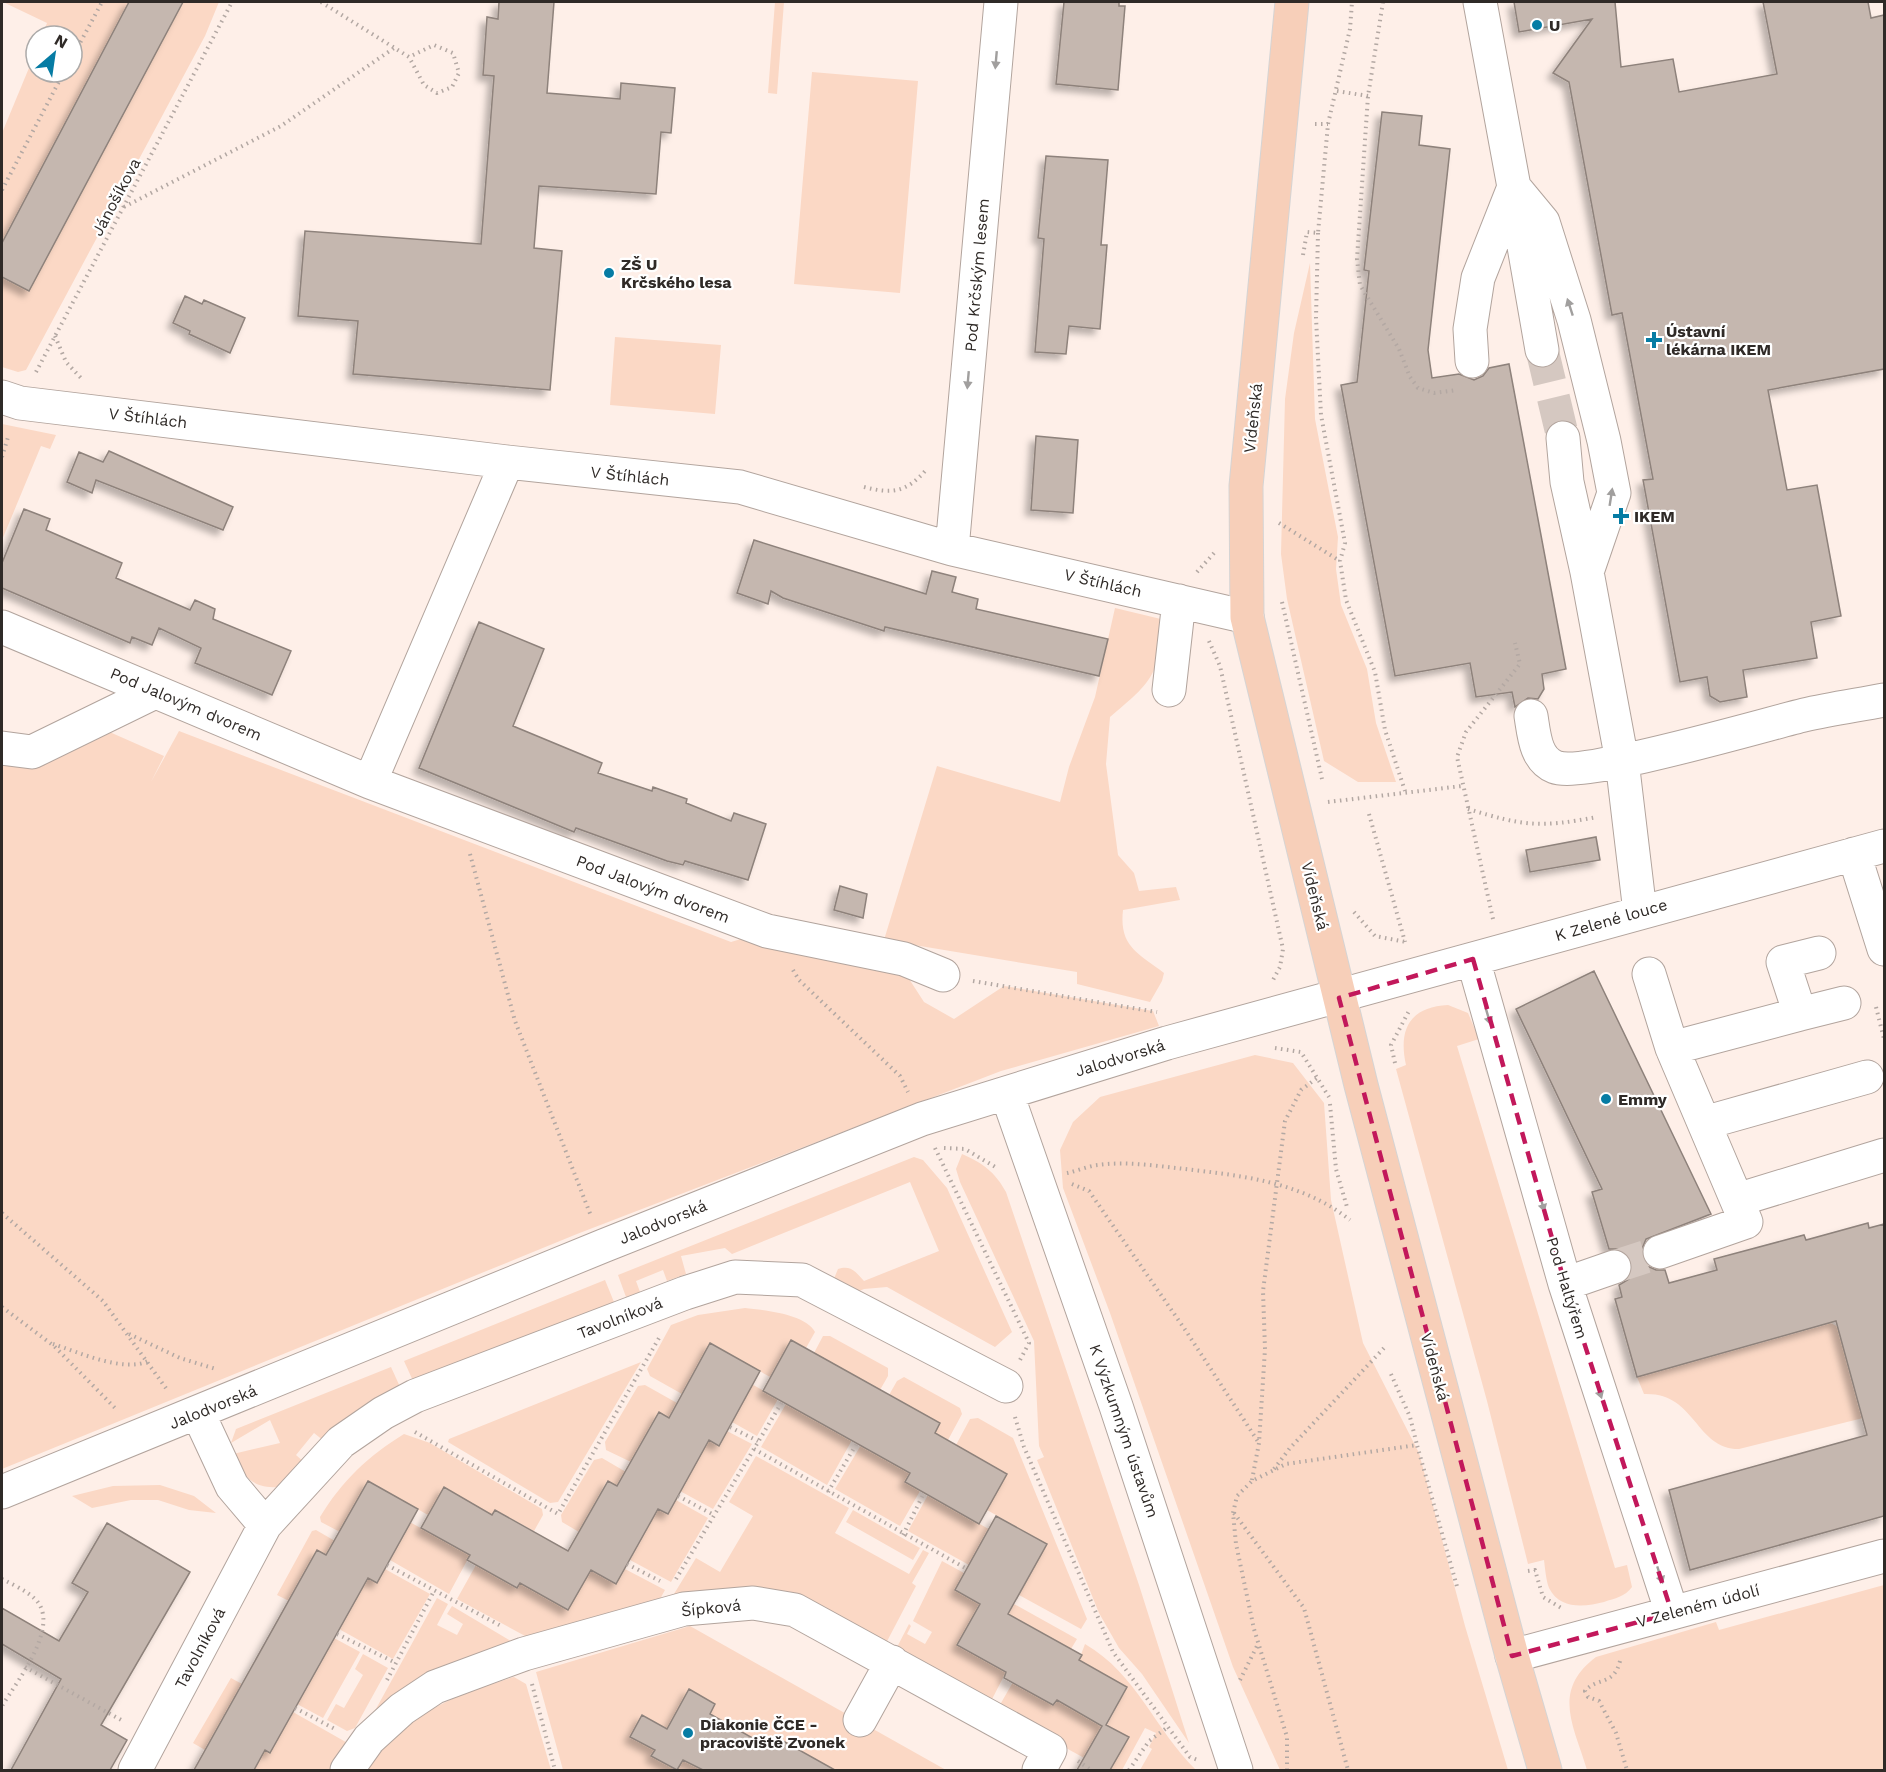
<svg xmlns="http://www.w3.org/2000/svg" width="1886" height="1772" font-family="'Work Sans',sans-serif">
<defs>
<filter id="shadow"><feDropShadow dx="-5.5" dy="5.5" stdDeviation="3" flood-color="#0004"/></filter>
</defs>
<rect width="100%" height="100%" fill="#feefe8"/>
<path fill="#fbd8c5" d="M3,2h126l-127,241v-110l34,-82v21h36v-36h-30l5,-13z
M183,2h36l-14,34 -179,334 -8,2 -16,-5v-90l27,14z
M775,2h9l-7,92 -9,-1z
M812,72l106,9 -18,212 -106,-9z
M1310,263l5,156 23,118 -2,32 5,36 26,64 9,54 20,59h-38l-34,-21 -37,-162 -6,-45 4,-155 9,-66z
M615,337l106,8 -6,69 -105,-9z
M2,424l54,11 -6,14 -9,-3 -39,94z
M1115,608l50,12c-8,57 -11,60 -55,97l-4,47 12,91 16,18 5,18 37,-4 4,13 -57,10c-4,36 14,43 41,63l-2,8 -12,21 -73,-18v-12l-193,-32 53,-174 123,36 9,-35 26,-70z
M105,730l59,26 -13,26 28,-51 552,211 36,-11 133,34 24,37 30,17 50,-33 149,25 6,15 -158,45 -424,163 -575,235v-708z
M1448,1005l20,8 11,26 -22,7 158,522 12,-3 5,22c-7,10 -17,11 -28,15 -19,5 -44,8 -55,-14 -3,-8 -4,-20 -5,-28l-16,4 -41,-163 -91,-332 10,-4c-8,-36 4,-58 42,-60z
M1255,1055l38,8 31,40 7,97 32,143 56,110 46,173 43,144h-228l-47,-103 -123,-354 -47,-125 -3,-38 13,-28 27,-25z
M962,1154c21,9 33,18 44,38l133,393 50,158 -47,-69 -23,-26 -20,-35 -62,-153 7,-3 -5,-11 -5,-105 -74,-159 -4,-13z
M914,1157l9,3 24,28 65,144 -17,15 -108,-60 -23,2 -12,5 -19,-13 5,-12c13,-4 18,3 26,12l75,-30 -29,-69 -178,72 -7,-6 -44,8 5,18 -19,7 -4,-11 -27,11 4,11 -14,5 -8,-22z
M605,1280l9,22 -200,81 -10,-22z
M745,1308c18,2 61,6 70,24l-9,16 -15,-7 -21,36 -59,-34 -29,51 -32,-18 -3,-7 24,-44 27,-10z
M1831,1323l7,4 25,91 -124,31c-44,0 -43,-57 -95,-55l-7,-17z
M823,1336h7l58,32v8l-8,14 -66,-37z
M641,1362l-83,140 -8,1 -102,-61 1,-3z
M391,1367l10,22 -77,52 -10,-8 -18,22 9,8 -20,24c-31,2 -39,-6 -52,-33l47,-11 -10,-23 -39,23 5,-14z
M904,1377l56,31 2,6 -14,26 -13,-7 -46,-38 8,-14z
M748,1382l30,17 -21,37 -25,-14z
M645,1385l32,18 -8,15 -10,-6 -28,50 -25,-12 -1,-8 33,-56z
M786,1404l66,36 -25,45 -66,-38z
M978,1418l35,20 74,181 -6,10 -62,-34 28,-51 -60,-34 20,-36 -51,-29 14,-26z
M727,1431l25,13 -39,65 -33,-18 29,-51z
M404,1434l26,9 112,66 1,6 -9,16 -39,-21 -3,5 -48,-27 -16,27 -60,-34 -28,51 -19,-10 -1,-5c22,-36 48,-61 84,-83z
M861,1445l49,28 -5,9 15,9 -20,35 -65,-37z
M756,1456l93,52 -14,25 74,41 14,-24 6,3 -17,30 4,3 -32,61 -50,-28 -168,-12 30,-49 24,14 33,-56 -24,-14z
M602,1458l24,14 -9,14 -10,-5 -28,51 -17,-10 -1,-7 33,-55z
M160,1485l34,11 22,17 -27,-3 -31,-10h-27l-39,8 -20,-12 41,-10z
M928,1495l66,37 -25,33 -61,-34z
M676,1500l32,18 -37,64 -41,-22 28,-51 10,5z
M853,1510l67,38 -7,12 -67,-38z
M406,1520l64,35 -21,39 -59,-34z
M316,1530l19,11 -9,14 -9,-5 -28,51 -12,-6 35,-64z
M942,1561l22,12 -9,17 25,14 -23,41 49,27 -17,33 -95,-52 15,-29 2,2 -4,8 18,10 7,-12 -19,-11z
M476,1565l40,23 4,-5 48,27 23,-40 25,13 9,-14 40,21 -5,9 -133,38 -70,-38z
M385,1569l45,25 -37,65 -54,-30 29,-51 9,5z
M1884,1585v185h-297c-13,-44 -36,-79 9,-113l120,-35 3,8z
M437,1598l11,6 -11,21 20,10 6,-11 -16,-10 5,-8 69,41 -155,80z
M1014,1604l63,35 -6,10 -39,-22 -26,-8z
M690,1626l256,144h-383l-27,-98z
M334,1638l26,14 -37,66 -26,-14z
M1085,1644c52,30 70,86 111,126h-56l12,-21 -3,-2 7,-14 -11,-5 -23,42h-12l19,-32 -22,-13 20,-38 -48,-27z
M363,1654l25,14 -33,60 -8,3 -20,-11 9,-16 8,4 19,-33 -8,-6z
M514,1677l12,7 25,86h-186c39,-54 86,-75 149,-93z
M231,1678l11,6 -37,66 -12,-7z
M1013,1682l40,23 4,-5 68,39 -19,31 -109,-60z
M293,1712l58,33 -15,25h-82l11,-20 5,2z"/>
<path fill="#c5b7af" stroke="#8e827b" stroke-width="1.5" filter="url(#shadow)" d="M129,2h54l-154,289 -27,-14v-34z
M499,2h55l-7,91 73,6 1,-16 54,5 -4,45 -10,-1 -5,62 -117,-8 -5,62 28,3 -12,139 -197,-16 5,-53 -60,-5 7,-85 176,13 13,-168 -11,-1 4,-58 11,2z
M1064,2h55v4h6l-7,84 -62,-6z
M1514,2h101l6,65 52,-8 6,33 98,-18 -14,-72h105l3,16 13,-3v354l-116,21 19,100 30,-5 24,131 -30,6 6,36 -74,12 4,27 -27,5 -10,-6 -3,-19 -27,5 -37,-202 10,-1 -31,-166 -10,2 -43,-233 -16,-9 39,-54 -73,13z
M1382,112l40,4 -3,29 31,4 -22,201 4,28 27,-4 15,6 9,-4 6,-8 20,-4 57,305 -24,5 2,15 -6,10 -10,-1 -13,9 -3,-15 -36,5 -6,-34 -75,13 -54,-291 16,-3 12,-111 -5,-1z
M1046,156l62,4 -7,85h6l-7,84 -31,-3 -3,28 -31,-2 9,-113 -6,-1z
M185,296l17,8 2,-4 41,18 -15,35 -41,-19 1,-3 -17,-8z
M1036,436l42,4 -5,73 -42,-3z
M109,451l124,56 -10,23 -127,-50 -4,13 -25,-11 12,-30 24,10z
M24,509l26,10 -4,11 76,33 -6,15 74,32 5,-10 20,9 -2,10 78,32 -19,44 -77,-32 6,-15 -42,-20 -7,17 -20,-8 -2,6 -128,-55v-25z
M754,540l172,54 6,-23 24,6 -4,15 26,7 -2,10 132,30 -9,37 -214,-49 -1,4 -101,-33 -12,-7 -3,13 -31,-11z
M479,622l65,27 -31,77 89,37 -4,10 54,18 1,-4 34,12 -1,4 45,18 3,-8 32,11 -18,56 -63,-19 -2,4 -16,-4 -91,-33 -2,4 -155,-64z
M1596,837l4,23 -70,12 -4,-22z
M840,886l27,8 -4,24 -29,-8z
M1594,971l117,243 -65,25 -4,10v9l5,8 9,4h9l4,13 48,-13 -3,-11 90,-24 2,5 62,-17 1,5 15,-4v292l-194,54 -21,-80 198,-55 -31,-114 -199,56 -22,-78 7,-2 -3,-12 10,-6 3,-9v-9l-6,-9 -8,-3h-9l-17,-57 10,-3 -86,-180z
M791,1340l149,83 -5,10 72,41 -28,50 -74,-42 5,-9 -147,-82z
M710,1343l50,28 -41,75 -10,-6 -41,74 -10,-5 -42,75 -25,-14 -23,40 -48,-27 -3,5 -50,-28 3,-5 -49,-27 23,-41 48,28 3,-5 73,41 40,-70 9,5 42,-74 10,6z
M368,1481l50,28 -41,74 -9,-5 -98,175 -5,-3 -11,20h-60l123,-220 9,5z
M996,1516l51,28 -39,70 74,41 -3,5 48,27 -21,38 23,12 -19,33h-33l25,-44 -45,-26 -4,5 -49,-27 2,-6 -49,-27 23,-41 -25,-14z
M107,1523l83,49 -89,153 26,15 -17,30h-99l50,-91 -59,-35v-36l57,33 29,-49 -16,-9z
M689,1689l26,15 -5,10 60,34 6,-11 59,33h-132l-20,-10 -6,10 -26,-14 4,-6 -25,-13 12,-22 25,14z"/>
<g fill="none" stroke-linecap="round" stroke-linejoin="round">
<path stroke="#d5c8c1" stroke-width="33" stroke-dasharray="33 16" stroke-linecap="butt" d="M1542,350l21,88
M1614,1267l46,-15"/>
<g stroke="#b2a49d" stroke-width="35">
<path id="minor" d="M1514,187l29,35 31,98 30,121 10,52 -27,79
M1514,189l28,161
M1472,361l-2,-32 8,-51 36,-91 -34,-185
M2,397l18,6 487,59 233,25 212,62 295,68
M1563,438l4,44 20,90 35,189 18,151
M952,549l49,-547
M2,627l368,155 397,149 137,28 39,16
M1169,690l10,-89
M1531,716c3,18 4,43 24,51 28,11 208,-42 249,-52 27,-6 54,-10 80,-15
M2,748l30,4 123,-60
M370,782l137,-320
M1854,854l30,95
M1473,959l92,325 107,329
M1649,974l23,74 74,174 -86,30
M1800,1014l44,-11
M1672,1048l128,-34 -17,-52 36,-9
M1007,1094l109,312 120,364
M1704,1123l163,-46
M1737,1200l147,-45
M1565,1284l49,-17
M198,1413l34,73 33,39
M2,1492l601,-246 319,-127 245,-76 717,-197
M1512,1656l372,-100
M860,1720l32,-58
M135,1770l130,-245 76,-83 42,-29 32,-17 270,-103 50,-16 67,3 204,106
M347,1770l22,-31 33,-30 33,-22 89,-33 160,-45 69,-6 42,7 255,140 -11,20"/>
</g>
<g stroke="#d5d4d4" stroke-width="35">
<path id="major" d="M1292,2l-46,484 1,131 114,468 151,571 33,114"/>
</g>
<path stroke="#b3a8a3" stroke-width="4" stroke-dasharray="1.5 4.5" stroke-linecap="butt" d="M321,2l88,55 15,28 13,8 15,-6 7,-14 -6,-20 -19,-8 -25,12
M1383,2l-15,94 -11,163 3,26 39,64 11,28 8,11 16,5 23,-3
M72,58l30,-56
M1337,91l31,5
M1315,124h13
M2,190l62,-118
M124,207l157,-81 113,-78
M1318,233l-2,85 5,97 24,128 -5,18 6,39 29,72 10,58 20,61
M1303,255l4,-23 11,1 10,-109 22,-95 2,-27
M55,336l11,26 15,16
M36,372l196,-370
M2,457l7,-23
M864,487c27,7 42,6 62,-17
M1279,523l61,38
M1197,572l17,-19
M1282,602l40,177
M1209,641l11,25 63,283 -3,18 -7,13
M1328,802l134,-16
M1468,809c56,17 71,19 129,8
M1369,814l36,128
M470,854l45,167 76,195
M1354,912l21,24 31,6
M1493,919l-36,-162 9,-25 54,-68 -5,-21
M793,970l6,10 101,96 8,16
M973,981l184,31
M1876,1007l8,32
M1275,1048l26,4 28,45
M1395,1063l-4,-18 19,-36
M1330,1104l6,65 11,38
M935,1148l94,195 -9,17
M944,1148l21,1 32,19
M1067,1173c10,-2 21,-7 31,-8 28,-4 59,1 87,4 59,7 117,13 165,51
M1072,1184l17,7 97,140 73,112
M2,1213l101,88 65,90
M2,1307l52,39 63,64
M129,1334l51,24 36,11
M53,1344c25,8 71,29 95,17
M1391,1374l19,43 7,28
M1015,1417l9,30 89,205 77,105 8,3
M730,1427l28,14
M415,1432l143,82 101,-176
M754,1449l213,120
M1274,1469l16,-21 94,-100
M1252,1480l7,-37 6,-94 -2,-58 22,-170 16,-31 16,-12
M828,1492l29,-49
M678,1496l36,19
M1234,1513l70,95 44,162
M903,1535l21,-42
M627,1564l33,17
M387,1565l116,62
M1528,1571l7,-1 8,27 20,12
M2,1579c10,5 23,11 32,19 29,26 -17,83 -32,108
M676,1579l106,-177
M337,1634l59,29
M1620,1661c-6,25 -23,16 -35,30l3,6 11,4 17,32 11,37
M25,1667l98,54
M387,1680l47,-89
M1240,1680l18,-36
M532,1684l23,86
M295,1708l42,22
M1078,1761l13,9
M1129,1770l20,-29 19,-14
M1287,1770v-33l-33,-108 -18,-85 -3,-31 4,-17 15,-15 34,-17 131,-19 41,145"/>
<use href="#minor" stroke="#fff" stroke-width="33"/>
<use href="#major" stroke="#f7cfb9" stroke-width="33"/>
</g>
<defs><path id="oneway-solid" d="M-6-.8H1V-3.2L6.5 0L1 3.2V.8H-6Z" transform="scale(1.5)"/></defs>
<g fill="#a19f9e">
<use href="#oneway-solid" transform="translate(996 60) rotate(95)"/>
<use href="#oneway-solid" transform="translate(1570 307) rotate(-108)"/>
<use href="#oneway-solid" transform="translate(968 380) rotate(95)"/>
<use href="#oneway-solid" transform="translate(1611 497) rotate(-81)"/>
<use href="#oneway-solid" transform="translate(1488 1016) rotate(74)"/>
<use href="#oneway-solid" transform="translate(1542 1203) rotate(74)"/>
<use href="#oneway-solid" transform="translate(1599 1390) rotate(72)"/>
<use href="#oneway-solid" transform="translate(1660 1575) rotate(72)"/>
</g>
<path fill="none" stroke="#c2185b" stroke-width="4.5" stroke-dasharray="12 8" stroke-linejoin="round" d="M1473,959l92,325 107,329 -160,43 -173,-658z"/>
<g fill="#067ca4" stroke="#fff" stroke-width="2">
<circle cx="1537" cy="25" r="6"/>
<circle cx="609" cy="273" r="6"/>
<path d="M1651 331h6v6h6v6h-6v6h-6v-6h-6v-6h6z"/>
<path d="M1618 507h6v6h6v6h-6v6h-6v-6h-6v-6h6z"/>
<circle cx="1606" cy="1099" r="6"/>
<circle cx="688" cy="1733" r="6"/>
</g>
<g text-anchor="middle" dominant-baseline="central" stroke-width="4.5" stroke-linejoin="round" paint-order="stroke">
<g font-size="16" font-weight="bold" fill="#2f2a27" stroke="#fff" text-anchor="start">
<text x="1549" y="25">U</text>
<text x="621" y="264">ZŠ U<tspan x="621" dy="18">Krčského lesa</tspan></text>
<text x="1666" y="331">Ústavní<tspan x="1666" dy="18">lékárna IKEM</tspan></text>
<text x="1634" y="516">IKEM</text>
<text x="1618" y="1099">Emmy</text>
<text x="700" y="1724">Diakonie ČCE -<tspan x="700" dy="18">pracoviště Zvonek</tspan></text>
</g>
<g font-size="16" fill="#2f2a27" stroke="#fff">
<text transform="translate(116 197) rotate(-62)">Jánošíkova</text>
<text transform="translate(977 275) rotate(-85)">Pod Krčským lesem</text>
<text transform="translate(148 418) rotate(7)">V Štíhlách</text>
<text transform="translate(1253 418) rotate(-84)">Vídeňská</text>
<text transform="translate(630 476) rotate(6)">V Štíhlách</text>
<text transform="translate(1103 583) rotate(13)">V Štíhlách</text>
<text transform="translate(186 704) rotate(23)">Pod Jalovým dvorem</text>
<text transform="translate(653 889) rotate(21)">Pod Jalovým dvorem</text>
<text transform="translate(1315 896) rotate(76)">Vídeňská</text>
<text transform="translate(1611 920) rotate(-16)">K Zelené louce</text>
<text transform="translate(1120 1058) rotate(-17)">Jalodvorská</text>
<text transform="translate(663 1222) rotate(-22)">Jalodvorská</text>
<text transform="translate(1567 1288) rotate(73)">Pod Haltýřem</text>
<text transform="translate(620 1318) rotate(-21)">Tavolníková</text>
<text transform="translate(1435 1367) rotate(75)">Vídeňská</text>
<text transform="translate(213 1407) rotate(-22)">Jalodvorská</text>
<text transform="translate(1124 1431) rotate(71)">K Výzkumným ústavům</text>
<text transform="translate(1698 1606) rotate(-15)">V Zeleném údolí</text>
<text transform="translate(711 1608) rotate(-6)">Šípková</text>
<text transform="translate(200 1648) rotate(-62)">Tavolníková</text>
</g>
</g>
<rect width="1886" height="1772" fill="none" stroke="#2f2a27" stroke-width="6"/>
<g transform="translate(54 54) rotate(29)"><circle r="28" fill="#ffffff" stroke="#acaaa9" stroke-width="1.5"/>
<path d="M0-4.5L10 22L0 15L-10 22Z" fill="#067ca4"/>
<text y="-9" font-size="16" font-weight="bold" text-anchor="middle" fill="#2f2a27">N</text>
</g>
</svg>
